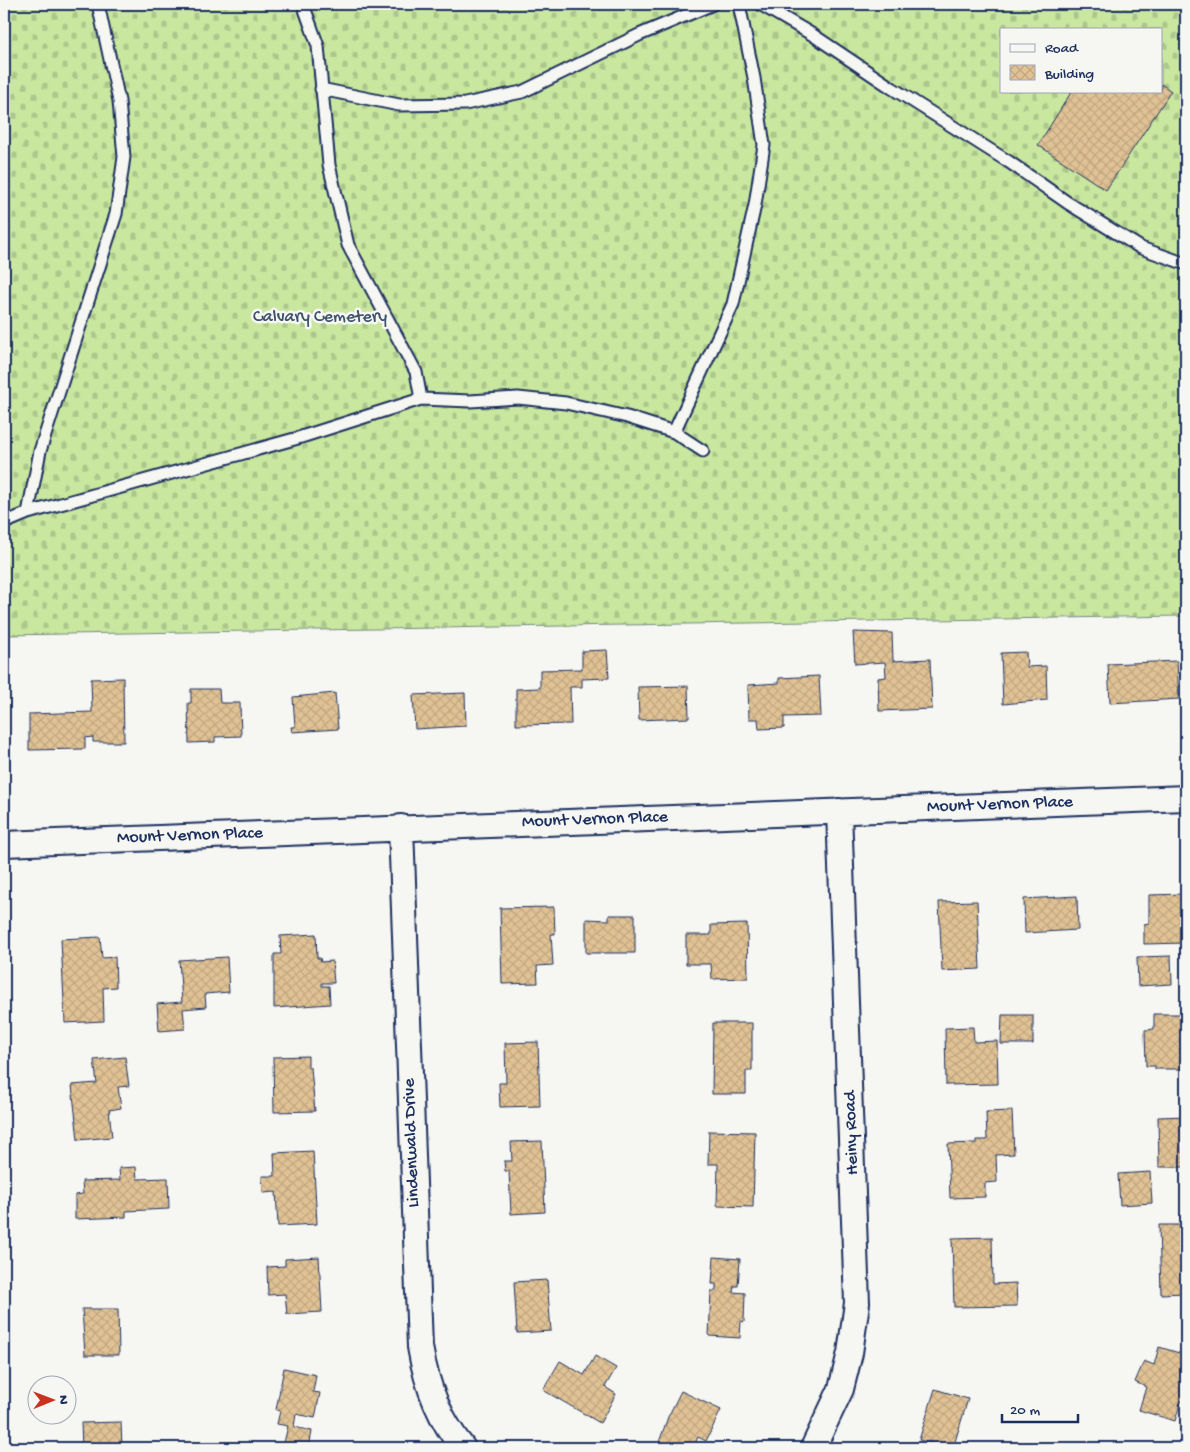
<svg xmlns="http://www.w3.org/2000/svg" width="1190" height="1452" font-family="'Gochi Hand',sans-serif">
<defs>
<pattern id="cemetery-stones" width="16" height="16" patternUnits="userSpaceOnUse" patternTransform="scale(1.25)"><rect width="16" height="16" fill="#c9e79f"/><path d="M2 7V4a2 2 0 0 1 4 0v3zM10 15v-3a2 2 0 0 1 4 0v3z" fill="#acc68b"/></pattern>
<pattern id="building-cross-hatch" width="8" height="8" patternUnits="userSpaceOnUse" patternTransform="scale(1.25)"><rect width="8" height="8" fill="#e1c294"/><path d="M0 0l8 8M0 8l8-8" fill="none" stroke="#c0a782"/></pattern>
</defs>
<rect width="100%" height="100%" fill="#f6f6f2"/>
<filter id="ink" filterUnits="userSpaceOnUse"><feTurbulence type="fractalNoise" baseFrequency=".02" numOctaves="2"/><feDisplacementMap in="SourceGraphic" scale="10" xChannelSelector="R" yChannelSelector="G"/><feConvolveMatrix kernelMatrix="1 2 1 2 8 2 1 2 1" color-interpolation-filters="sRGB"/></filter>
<g filter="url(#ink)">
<path fill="url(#cemetery-stones)" stroke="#728b7e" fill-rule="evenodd" d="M4,4h1182v531l-4,81 -1178,19zM1001,29h160v62h-160z"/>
<path fill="url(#building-cross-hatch)" stroke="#1b2f5e" d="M1161,84l10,7 -65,99 -68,-45 34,-54h89z
M853,632l39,1 1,28 37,-2 2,50 -53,2 -1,-33 8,-1 -1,-15 -30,2z
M607,650l2,28 -27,1v8h-12l1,37 -55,1v-36l24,-1v-18l42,-1v-18z
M1026,652l1,15 19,-1 1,34 -44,4 -2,-51z
M1177,661l2,38 -69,4 -2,-39z
M819,676l2,40 -37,1v11l-25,1 -1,-10h-9l-1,-34 31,-2v-5z
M123,678l1,64h-31v-5l-8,1v11l-56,1v-36l63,-2 -1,-33z
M688,686l1,32 -50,2 -1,-33z
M191,689h28l1,14h20l1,33 -26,1v5l-26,1 -1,-40h3z
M335,693l3,36 -46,3 -1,-5h4l-2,-30z
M465,693l1,33 -51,3 -2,-34z
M1185,894l1,49 -42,1v-20l5,-1v-28z
M1077,896l1,34 -53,3 -1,-34z
M977,901l3,68 -38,2 -3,-69z
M554,907l1,27h-4l2,31 -16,1 1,17 -36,1 -2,-76z
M609,915h26v38h-49v-34l23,1z
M747,924l1,54 -36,1 -1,-15h-25v-29h25v-10z
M316,934l1,24h3l1,4 11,-1 2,22h-12v3h7l1,18 -56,4v-54h7l-1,-18z
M100,937l2,21 13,-1 1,30 -13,1 1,33 -39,2 -4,-84z
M1171,956l1,28 -34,2 -1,-29z
M227,957l2,35 -24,2 1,13 -23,2 2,20 -26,2 -2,-27 25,-2 -3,-42z
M1154,1014h32v55h-31v-3h-9l-1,-36 9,-1z
M1002,1015h31v29h-32z
M713,1023h39v48h-6v23h-34z
M973,1027l1,15 23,-1 1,43 -52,1 -1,-57z
M538,1042l2,64 -40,1 -1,-24h7l-1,-40z
M308,1056v12h3l4,43 -41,1 -1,-55z
M125,1057l4,29 -11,1 3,21 -12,2 3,27 -34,3 -6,-55 25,-2 -3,-23z
M1012,1111l2,43 -18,1 1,27 -12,1v14l-35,1 -2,-54 28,-1v-3h11l-1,-28z
M1186,1116v51h-27l-1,-50z
M709,1131l46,1 -2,75 -36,-1 1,-42h-10z
M542,1141l3,71 -34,2 -2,-43h-4l-1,-10h8l-1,-19z
M313,1151l4,73 -39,2 -2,-34 -13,1 -1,-17h13l-1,-23z
M136,1167l1,12 31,-1 1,31 -43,2v6l-51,2v-24l8,-1 -1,-13 38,-1 -1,-12z
M1150,1172l2,31 -32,2 -2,-31z
M1159,1225h27v68l-25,1z
M992,1237l1,47 23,-1 1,23 -63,1 -2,-69z
M319,1257l3,55 -35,2 -2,-20 -17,1 -1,-28 18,-1v-7z
M714,1257l26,2 -2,27h-4l-1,6 12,1 -1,29 -3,-1 -1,17 -31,-2 2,-45h5v-7h-4z
M547,1280l4,51 -34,2 -3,-51z
M82,1309h36l1,46h-34z
M1159,1347l27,8v48l-5,-2 -6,20 -36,-11 7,-23 -11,-5 9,-21 10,4z
M595,1356l21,12 -11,19 11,7 -16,29 -57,-33 17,-29 24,14z
M284,1368l32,7 -3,17 7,1 -5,25 -19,-4 -2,13 18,4 -3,17 -25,-5 4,-17 -11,-2 3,-13 -4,-1z
M935,1389l33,10 -15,49 -34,-8z
M681,1391l40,19 -15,31 -8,-4 -5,11h-36l11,-31z
M121,1422l1,26h-40l-1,-25z
M208,1443v5h-24v-4z"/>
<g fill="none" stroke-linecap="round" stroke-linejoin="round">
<g stroke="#1b2f5e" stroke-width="15">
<path id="lane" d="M303,4l15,42 11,119 19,80 68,127 5,27
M760,4l53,31 79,53 117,74 59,41 73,45 45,16
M321,89l78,16 66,-1 57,-12 117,-57 74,-31
M674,432l59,-128 22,-99 9,-60 -10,-67 -15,-74
M28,513l12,-62 76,-237 8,-57 -5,-56 -21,-97
M4,523l24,-10 270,-75 123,-39 49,2 48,-3 48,5 61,14 47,15 29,19"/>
</g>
<g stroke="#1b2f5e" stroke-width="28">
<path id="street" d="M401,827l19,520c6,36 19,72 43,101
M4,844l1182,-46
M813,1448l28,-59 9,-36 7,-50 -18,-492"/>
</g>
<use href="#lane" stroke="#f6f6f2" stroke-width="11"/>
<use href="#street" stroke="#f6f6f2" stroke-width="24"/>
</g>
</g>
<g text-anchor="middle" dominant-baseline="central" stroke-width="5" stroke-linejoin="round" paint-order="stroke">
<g font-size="18" fill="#3e546b" stroke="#f6f6f2">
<text x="320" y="317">Calvary Cemetery</text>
</g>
<g font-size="18" fill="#1b2f5e" stroke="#f6f6f2">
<text transform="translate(1000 805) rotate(-2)">Mount Vernon Place</text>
<text transform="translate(595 820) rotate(-2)">Mount Vernon Place</text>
<text transform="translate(190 836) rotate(-2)">Mount Vernon Place</text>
<text transform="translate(852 1133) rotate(-92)">Heiny Road</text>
<text transform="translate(412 1143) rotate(-92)">Lindenwald Drive</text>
</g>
</g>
<rect width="1190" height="1452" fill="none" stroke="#f6f6f2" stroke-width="20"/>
<rect x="10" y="10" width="1170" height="1432" fill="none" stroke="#1b2f5e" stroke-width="2" filter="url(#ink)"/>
<rect x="1000" y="28" width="162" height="65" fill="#f6f6f2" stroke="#9ea6b7"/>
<rect x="1010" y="44" width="25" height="8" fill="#f6f6f2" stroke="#9ea6b7"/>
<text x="1045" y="52" font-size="15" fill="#1b2f5e">Road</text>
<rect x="1010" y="65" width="25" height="15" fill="url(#building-cross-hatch)" stroke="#9ea6b7"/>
<text x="1045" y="78" font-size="15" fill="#1b2f5e">Building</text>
<g transform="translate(52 1400) rotate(89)"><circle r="24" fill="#f6f6f2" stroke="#9ea6b7"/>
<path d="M0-4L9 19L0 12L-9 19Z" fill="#c8321e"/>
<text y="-8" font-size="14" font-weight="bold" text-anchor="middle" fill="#1b2f5e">N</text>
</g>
<path d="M1002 1414v8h76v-8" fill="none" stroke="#1b2f5e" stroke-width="2.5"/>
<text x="1010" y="1414" font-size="15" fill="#1b2f5e" stroke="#f6f6f2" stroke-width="4" paint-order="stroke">20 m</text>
</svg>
